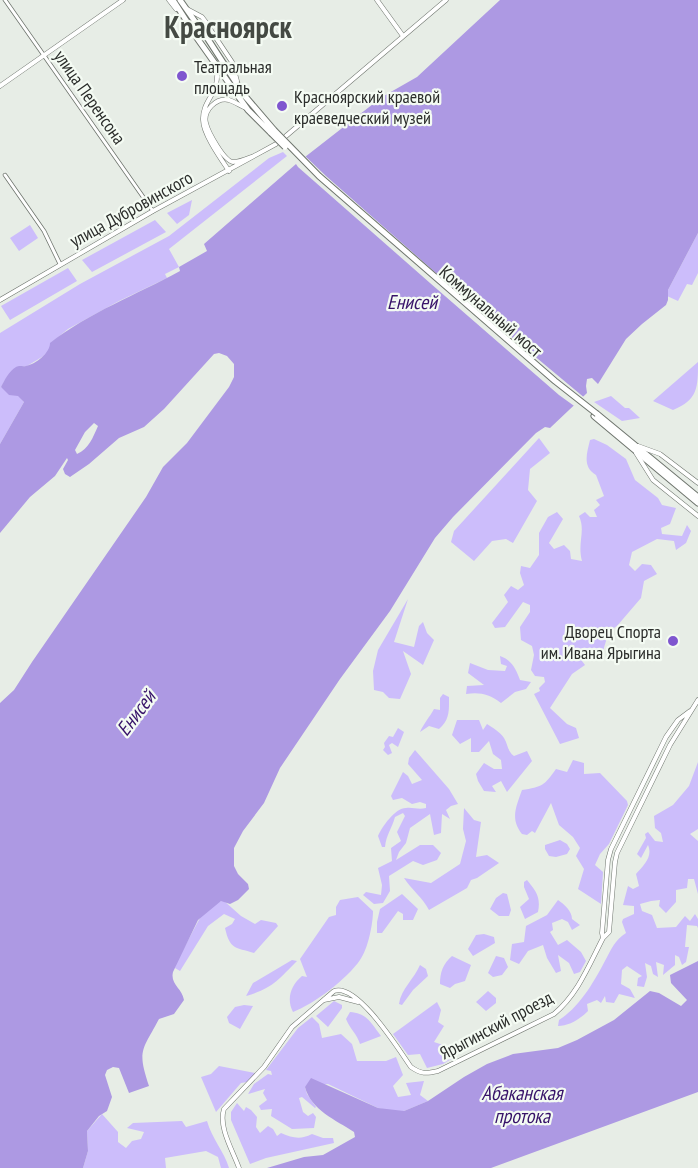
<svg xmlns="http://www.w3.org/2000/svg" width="698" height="1168" font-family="'PT Sans Narrow',sans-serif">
<rect width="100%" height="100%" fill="#e7ede6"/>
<path fill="#ccbdfb" d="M283,152l4,4 -118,93 10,18 -14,7 2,4 -48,23 -51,28 -17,14 -2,8 -7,6 -15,9 -10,1 -10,10 -6,10 17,8 6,7 -24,42v-111l80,-49 89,-48 100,-78z
M192,200l-3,15 -12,9 -10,-11z
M155,220l11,12 -74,40 -10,-12z
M30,225l8,13 -19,13 -9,-13z
M698,233v40l-6,12 -5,-1 -9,17 -11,-5 1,-6z
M68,268l9,13 -67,39 -9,-14z
M698,362c0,25 0,38 -25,48l-20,-9z
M611,396l14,12h4l11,10 -18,3 -28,-19z
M539,438l11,15 -20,16 -2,21 9,11 -24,42 -7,-4 -14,2 -18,20 -23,-19 3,-11z
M594,439l13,6 19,14 9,21 23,18 4,7 14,3 -6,16 -9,4 1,6 20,2 5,-11 4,6 -5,12 -10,7 -2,-9 -17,-2 -25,13 -3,13 6,6 7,-7 9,1 6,9 -13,7 -3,17 -24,28 -8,5 -6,20 -17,-3 -7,1 3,12 3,4 -13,9 -22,34 17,16 9,4 3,10 -19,6 -26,-50 6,-3 -1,-3 6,-6 -1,-5 -9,-1 -4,-6 3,-15 -2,-9 -11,-6 -1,-13 10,-15v-7l-7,-3 -18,25 -10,1 -3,-5 16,-21 -4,-7 7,-9 7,4 6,-5 -4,-12 1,-7 9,2 9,-13v-22l9,-16 9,-5 6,7 -14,24 5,6 10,-4 6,6 1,8 11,2c-5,-18 4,-30 -3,-45l6,-4 5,5h7l-3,-7 6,-5 -4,-5 8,-4 -8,-21c-14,-8 -9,-22 -6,-35z
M408,599l-14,43 20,5 5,-21 4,-4 4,11 7,7 -11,25 -20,-14 8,23 -11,25 -11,-1 -6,-6 -9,-2 -1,-19 5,-21z
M500,656c12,4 16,13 20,24l11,2 -5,7 -11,3 -14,11c-12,-9 -21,-11 -35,-9l1,-8 17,-1 -16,-12 2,-10 18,7 17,1 2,-5 -6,-2z
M443,694l6,3c0,13 1,23 -10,32l-10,-3 -9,6c4,-9 9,-14 14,-23l6,1v-12z
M457,720h22l4,10 4,-6c6,4 13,8 17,14 4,6 3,13 10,18l13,-5 5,10 -25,31 -6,-11 -9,5 4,6 -12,-1 -6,-10 -2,-7 8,-11 10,6h8l-1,-9 -8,-6 -4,-13 -10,11h-8v-14l-11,6 -8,-9z
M398,728l6,4 -6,15 -6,-4 -3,2 3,8 -4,2 -5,-5 2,-3 -1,-4 5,-7 4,1z
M415,750l34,39 9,15 -7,2 -5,4 4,9 -8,-5 -1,19 -7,2 -4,-21 -20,14 -4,15 -7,9 -3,8 24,-15h13l8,8 -4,7 -14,5 -10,-4 -24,15 1,15 -7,12 -9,1 -11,-9 3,-3 15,3 1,-10 -4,-17 14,-7 -1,-13 10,-7 -4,-9 8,-16 -2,-3 -8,4c-3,11 -9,18 -10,30h-3l-4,-11c4,-9 17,-28 28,-28 7,-1 12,2 20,0v-4l-6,-2 -8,2 -10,-6 -9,2 -2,-4 12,-24 5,4 4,8 10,-4 -14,-16 1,-6z
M573,760l11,3v11l16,-1 27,28 1,4 -19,39 -9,10 -5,11 8,7 -2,32 -23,-15 6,-20 -8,-13 4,-8 -7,-11 -14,-12 -8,-22 -16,30 -3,-2 -5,4 -5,-1c-12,-15 -6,-27 0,-44 20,-3 23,-5 34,-21l11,3z
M698,762v67l-8,5 8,7v53l-4,-15h-6l-1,9 -11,2v12l-10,11 -7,-7 1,-6 -9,1 -11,3 2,7 10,4 5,13 19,-1 9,-11 5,5 5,-7 3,5v9l-1,-2 -10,-1 -2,22h4l-3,15 -4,3 -3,-8 -4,-2v10l-12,10 1,-10 -8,-3 2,15 -5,-3 -2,-8 -6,-3 2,14 -3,10 -7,-1 1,-8 4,-2 -15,-10 -5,4 -1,14 9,5 5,9 -16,-4 -5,9 -8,-1 -1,-6 -4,7 -4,-3 -10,4 1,7c-8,8 -19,15 -30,15l1,-6c21,-13 36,-40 47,-61 6,-11 9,-19 20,-26l-4,-11 1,-3 11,-5v-8l-11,-1 5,-19 5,3 6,-3 -3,-12c8,-9 17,-17 12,-29l-7,13 -4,-4 9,-16 -1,-4 3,-2 7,9 8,1 -2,-9 -6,-5 -1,-12 19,-11 16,-19z
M464,808l10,12 7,2 -5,35 11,-2 12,8 -22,15 -6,2 -4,8 -38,22c-6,-12 -18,-21 -25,-32l27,5 29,-19 6,-23 -3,-12z
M560,840l7,4 3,5 -3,5 -11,3 -7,-1 -4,-7v-4z
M527,880c9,11 14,17 11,32l-13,7 -5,-12 9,-8 -5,-12v-5z
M503,893l4,1 4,16 -2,6h-10l-9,-7 6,-11z
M402,894l16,15 -5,11h-10v-6l-5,-3 -16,22h-5v-11l3,-13z
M358,897l15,14c0,13 -5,38 -13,49 -13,19 -46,44 -67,52 -7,-13 -2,-27 9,-36l5,1 -7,-18 29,-42 7,-2v-8l4,-7z
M223,900l18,16 14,8 6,-4 15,3 2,3 -24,27c-19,-6 -24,-3 -29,-25l7,-4 3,-5 -11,-5 -16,12 -28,45 -5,-3 1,-5 25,-47 14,-12z
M558,900c6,4 14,11 14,19l8,6 -8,5 -4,-8 -6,-3 -10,4 1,7 -3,2 8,13 9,-5 14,12 5,9 -6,11 -6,2 -5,-11 -11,-8 3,16 -5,2 -9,-15 -4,-13 -15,6 -9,13 -9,-4 2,-16 12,-2 2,-16 21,-11z
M484,934l10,3 1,6 -22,13 -5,-7 8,-14z
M452,956l19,9 -6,16 -10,3 -5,4 -10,-4c0,-12 3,-20 12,-28z
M496,956l8,2 4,9 -6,8 -9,2 -5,-4z
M292,960l5,1c-20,20 -24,27 -51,35l7,-13z
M420,965l6,4 2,7 -15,14 -11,15 -3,-1c2,-15 15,-25 21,-39z
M488,991l8,7v5l-10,8 -10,-9z
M334,1001l8,4v3l-14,19 -12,-11z
M437,1002l4,8 -3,12 6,4 -10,16 9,3 10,13 -10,6 -16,4 -7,-14 -12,1 -15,-21z
M244,1005l9,1 -13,23 -11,-6 -2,-6 8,-10z
M350,1012c17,1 21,11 31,24l-21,8c-3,-10 -10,-15 -14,-25z
M312,1017l7,7 3,14 19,-4 11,10 5,17h29l10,-4 7,18 -10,11 5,11 13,-2 -5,-12 18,-2 -4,14 8,6 -24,10h-14l-12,-3 -50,-24 -23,3 2,7 9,13 -1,1 -13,-11 -3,1 4,14 5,4 5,-3 3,4 -2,11 -22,1 -21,-13 1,-7 -11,1 -2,-4 8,-6 -4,-7 2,-4 -17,5 6,-10 14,-10 4,1 -1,-4 -5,-1 32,-42z
M219,1066l36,7 -8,9 -6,1 -25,29 -15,-35 10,-3z
M237,1103l7,8 2,-4 5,3 6,7 -1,10 4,6 8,-7 5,3 4,7 4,-3c12,5 19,7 31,1l11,4h10l1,5 -68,15 -16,6 -19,-44v-8z
M102,1114l16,18v10l8,6 6,-7 9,-2 3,-7 -17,-4 6,-5 49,-2 4,6 21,-6c5,18 17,30 22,47h-8l-3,-11 -12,-6 -41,7 1,10h-83l5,-17 -1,-20z"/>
<path fill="#ad99e3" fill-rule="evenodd" d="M500,0h198v233l-30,57v10l-2,5 -24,19 -16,15 -28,45 -6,-6 -5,1 -1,7 1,7 -37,35 -5,-1 -9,6 -83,84 -18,21 -45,73 -50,68 -60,89 -16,35 -21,28 -9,17v18l4,8 10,10 1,5 -11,11 -8,4 -9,-3 -23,19 -25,52c-3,12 9,16 11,28l-10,14 -15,5c-17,32 -22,31 -10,67l-20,7 -10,-25 -6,-1 -6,3 -2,5 7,22 -5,14 -8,5 -12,15 1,20 -5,17h-83v-465l14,-13 18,-28 114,-165 17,-30 24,-24 42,-56 5,-10v-13l-7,-8 -8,-3 -5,1 -50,55 -20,18 -25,11 -30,26 -19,13 -5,-3 -2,-5 5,-9 -1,-2 -12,18 -25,21 -30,36v-89l24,-42 -6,-6 -9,-1 -8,-8c3,-6 8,-16 15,-20 4,-2 6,0 10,-1 10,-2 24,-13 24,-23 40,-31 86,-48 130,-72l-1,-4 28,-16 -3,-7 92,-80 86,-67 35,-20zM94,423l4,3c-5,11 -9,23 -21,28l-2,-4 10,-18z
M698,961v131l-207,76h-224l37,-11 19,-2 32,-18 -1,-5c-18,-12 -43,-22 -49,-45l6,-9 67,30 26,3 24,-10 36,-24 23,-13 26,-10 45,-6 19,-8 37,-20 36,-29 9,2 22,13 6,-6 -16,-17 -1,-8z"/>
<path fill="#e7ede6" d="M303,154l23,22 127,112 133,111 -9,9 -18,-13 -129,-112 -132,-116 -4,-6z"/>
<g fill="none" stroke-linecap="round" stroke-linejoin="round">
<g stroke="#6f756e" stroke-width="4.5">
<path id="minor" d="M5,0l148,211
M5,175l39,56 16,33"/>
</g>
<g stroke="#6f756e" stroke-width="5">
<path id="major" d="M169,0l7,9
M377,0l26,36
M187,9l15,8 6,8
M210,29l22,33 5,19
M216,66c6,27 -14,33 -13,54 0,14 18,39 26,51
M0,86l123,-86
M246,108c-5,-2 -11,-6 -17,-8 -13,-3 -26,11 -23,23 2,9 18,38 27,39 5,0 13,-3 18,-5
M286,136l160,-136
M0,300l153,-89 123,-67
M638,446l22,8 38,29
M636,453l17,27 45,36
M603,938l-1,-5 6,-73 3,-11 55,-112 12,-17 12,-9
M324,1000l15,-3 19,5
M239,1168c-6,-17 -21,-41 -15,-59l40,-42 28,-40 42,-36c23,-9 65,59 77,76 10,7 15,7 27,4l116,-57c24,-20 35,-49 49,-76l6,-6 6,-70 2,-9 53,-108 28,-45"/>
</g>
<g stroke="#6f756e" stroke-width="7">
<path id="highway" d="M173,0l22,34
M180,0l21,30
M204,33l40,62 30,35
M197,38l51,72 23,23
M597,414l101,83
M594,416l104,87"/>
</g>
<use href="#minor" stroke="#fff" stroke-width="3"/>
<use href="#major" stroke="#fff" stroke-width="4"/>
<use href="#highway" stroke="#fff" stroke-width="5"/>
<g stroke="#6f756e" stroke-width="7" stroke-linecap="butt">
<path id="highway-bridge" d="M274,130l45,46 236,205 42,33
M271,133l14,14"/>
</g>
<use href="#highway-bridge" stroke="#fff" stroke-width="5"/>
</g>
<g fill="#7f56cf" stroke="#f4fbf3" stroke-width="2">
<circle cx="182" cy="76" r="6"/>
<circle cx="282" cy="106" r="6"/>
<circle cx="673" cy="641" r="6"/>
</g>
<g text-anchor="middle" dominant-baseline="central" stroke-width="4.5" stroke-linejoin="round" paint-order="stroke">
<g font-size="18" fill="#2b2d2b" stroke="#f4fbf3" text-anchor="start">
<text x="194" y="66">Театральная<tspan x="194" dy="21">площадь</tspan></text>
<text x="294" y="96">Красноярский краевой<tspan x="294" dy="21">краеведческий музей</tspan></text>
<text x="661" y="631" text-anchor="end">Дворец Спорта<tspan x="661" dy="21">им. Ивана Ярыгина</tspan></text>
</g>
<g font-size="18" fill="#2b2d2b" stroke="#f4fbf3">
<text transform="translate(90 97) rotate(55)">улица Перенсона</text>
<text transform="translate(131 209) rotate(-29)">улица Дубровинского</text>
<text transform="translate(491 311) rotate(41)">Коммунальный мост</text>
<text transform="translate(496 1025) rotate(-28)">Ярыгинский проезд</text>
</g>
<g font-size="20" font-style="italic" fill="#371369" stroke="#f4fbf3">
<text x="412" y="302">Енисей</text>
<text transform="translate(136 713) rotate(-53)">Енисей</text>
<text x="522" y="1093">Абаканская<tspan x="522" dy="23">протока</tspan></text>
</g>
<g font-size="30" font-weight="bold" fill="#444a43" stroke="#f4fbf3">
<text x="228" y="26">Красноярск</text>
</g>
</g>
</svg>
